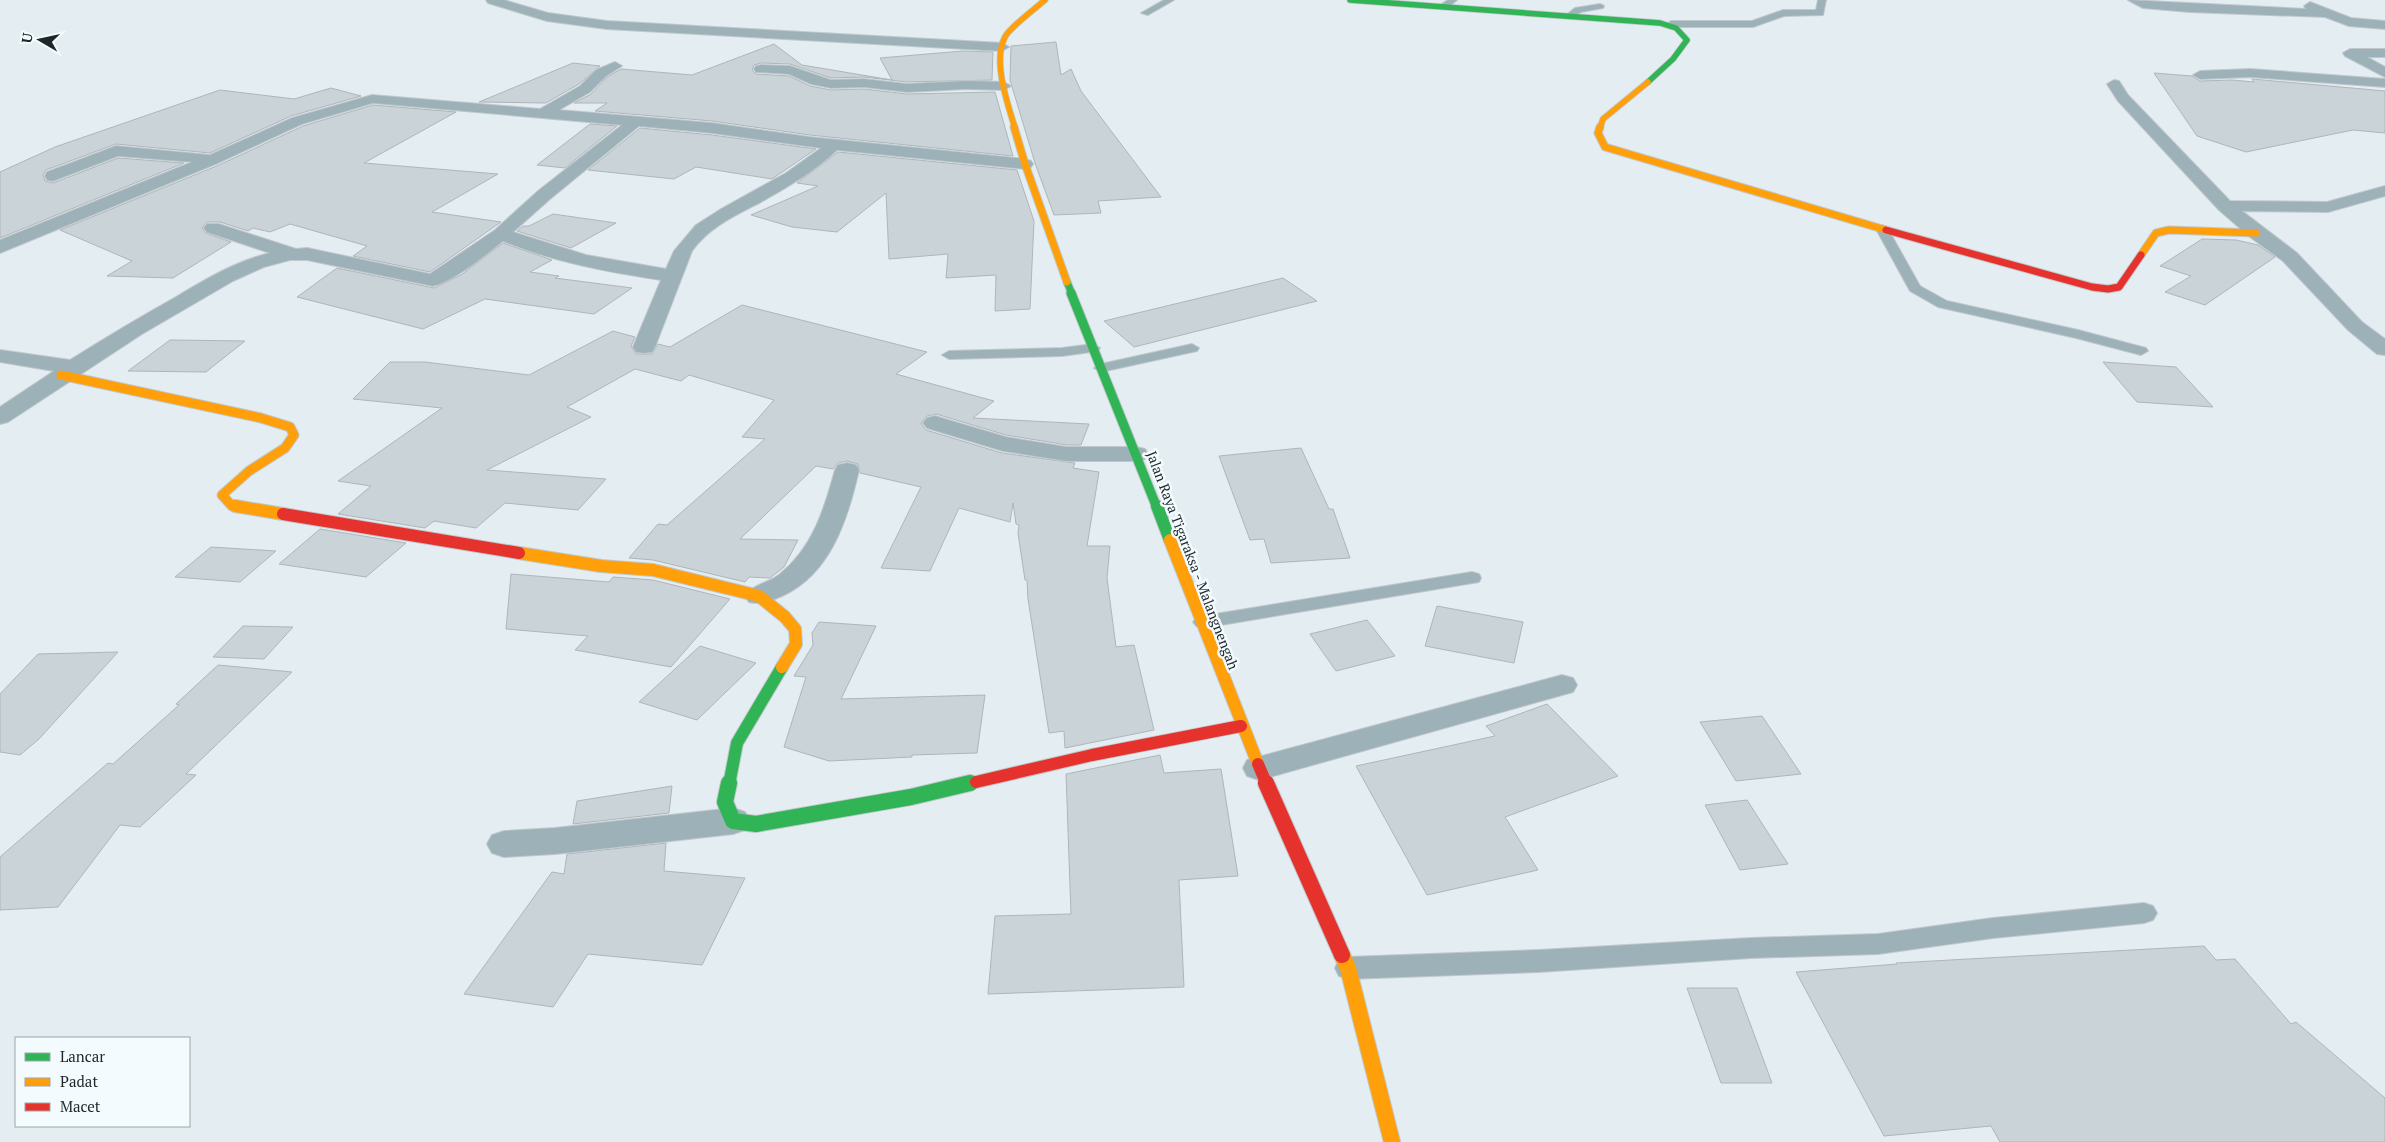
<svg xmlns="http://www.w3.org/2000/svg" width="2385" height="1142" font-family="'PT Serif',serif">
<rect width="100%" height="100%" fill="#e3edf2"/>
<path fill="#cad3d7" stroke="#aeb6ba" d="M1056,42l5,33 10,-6 10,22 80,106 -63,4 3,12 -47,2 -19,-52 -25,-83 1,-34z
M774,44l28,21 90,15 -12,-22 83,-7 30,1 -1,28 -85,2 -43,-5 -33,1 -41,-14 -29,-1 -7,2 -2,5 4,4 33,2 21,10 21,4 33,-1 43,5 88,-2 18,64 -203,-21 -98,-14 -117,-10 12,-8h-33l17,-9 16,-17 14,-8 71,6z
M573,63l27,3 -21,18 -33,19 -67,-1z
M2154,73l38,3 8,5 32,-1 22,2 -2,-3 133,12v42l-32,-3 -107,22 -49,-16z
M331,88l30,8 -70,20 -81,37 -94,-9 -70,26 -3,5 2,6 8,2 65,-25 66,5 -184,75v-66l55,-25 165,-57 74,9z
M373,105l83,7 -92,51 134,11 -66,38 69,10 -71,50 -77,-16 14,-10 -77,-22 -20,8 -17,-4 -5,3 -28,-9h-13l-5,6 4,5 25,9 -58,36 -66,-2 25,-15 -72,-31 159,-65 84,-39z
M590,124l27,2 -52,42 -28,-3z
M640,128l72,7 104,14 -44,30 -76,-12 -22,12 -86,-9z
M838,152l179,18 17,51 -4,88 -35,2 1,-36 -50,3 2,-24 -59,5 -3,-66 -49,39 -45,-5 -41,-12 67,-29 -21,-3z
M553,214l63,9 -45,25 -54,-17 6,-5h6z
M2202,239l34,1 22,5 17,12 -70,48 -40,-13 26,-16 -31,-10z
M503,243l49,17 -22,12 29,4 -4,2 77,10 -38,26 -109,-15 -62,30 -126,-32 40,-29 97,20 27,-13z
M1283,278l34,23 -183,46 -30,-26z
M742,305l185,47 -31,22 98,27 -21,17 116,6 -8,21h-14l-61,-10 -70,-21 -9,2 -6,7 5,7 76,23 73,10 -2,5 26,4 -12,74h23l-3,32 9,69 18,-2 20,85 -89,18 -1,-17 -15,2 -21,-134 -1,-19h-2l-7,-47 1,-8 -3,-1 -3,-21 -3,19 -51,-14 -29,63 -49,-3 40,-81 -61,-14 -2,-9 -11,-3 -9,2 -5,6 -17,-3 -76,73 58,1 -14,27 -14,11 -21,-1 -4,5 -92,-22 -24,-2 29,-34 9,1 98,-86 -23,-2 32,-37 -85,-25 -8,6 -46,-12 -68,38 24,10 -104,53 119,9 -28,31 -73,-7 -29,25 -42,-7 -9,7 -87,-14 33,-28 -33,-5 104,-73 -89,-9 37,-37h35l104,13 84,-44 22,6 -4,9 5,8h16l6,-10 12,3z
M170,340l75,1 -39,31 -78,-1z
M2103,362l73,5 37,40 -76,-5z
M1301,448l28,61h4l17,49 -79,5 -7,-24 -14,1 -31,-84z
M320,529l86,14 -40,34 -87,-13z
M211,547l65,4 -36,31 -65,-5z
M511,574l98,8 4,-5 40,3 77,19 -59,68 -96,-17 13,-14 -82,-7z
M1437,606l86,16 -9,41 -89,-17z
M1367,620l28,36 -59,15 -26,-37z
M819,622l57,4 -35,73 144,-4 -8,58 -65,2v2l-83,4 -45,-14 22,-70 -12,-1 19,-31 -1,-12z
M243,626l50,1 -29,32 -51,-2z
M700,646l56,17 -59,57 -58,-18z
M118,652l-79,87 -19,16 -20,-3v-58l38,-40z
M218,665l74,7 -106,102 10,1 -56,52 -20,-2 -62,82 -58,3v-53l108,-94 5,1 66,-59 -3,-1z
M1547,704l71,72 -113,41 33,53 -111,25 -71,-129 139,-30 -9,-10z
M1762,716l39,58 -65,7 -36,-59z
M1160,755l4,18 57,-4 17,107 -59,4 5,107 -196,7 7,-78 76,-2 -5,-140z
M672,786l-3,27 -96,11 4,-23z
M1747,800l41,64 -48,6 -35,-65z
M666,843l-2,28 81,7 -43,87 -114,-11 -35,53 -89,-13 88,-122 12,2 3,-20z
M2204,946l12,14 19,-1 56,65 5,-2 89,76v44h-385l-9,-16 -107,10 -88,-164 101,-8 -1,-1z
M1687,988h50l35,95h-51z"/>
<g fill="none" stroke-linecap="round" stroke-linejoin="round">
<g stroke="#c1c8cc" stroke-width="2">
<path id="lane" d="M1164,0h10l-26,15 -7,-2z
M1448,0h9l-11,9h-6v-4z
M1818,0h8l-3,15 -39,1 -31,11h-82l-4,-3 4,-3h81l31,-11h33z
M1600,4l4,2 -1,2 -22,4 -12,7 -4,-3 10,-8z
M1882,225l6,4 32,57 27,15 131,29 68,18 2,3 -7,4 -65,-17 -138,-31 -28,-16 -34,-62z
M1093,344l7,4 -2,3 -36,5 -113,3 -7,-4 7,-4 113,-3z
M1192,344l7,4 -2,3 -96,21 -7,-4 7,-4z
M1472,572l7,2 2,4 -2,4 -276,46 -7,-2 -3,-4 3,-4 7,-2z
M2144,903l9,3 4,7 -4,7 -9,3 -151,15 -115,16 -127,4 -212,14 -191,7 -9,-3 -4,-8 4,-8 9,-3 191,-7 212,-12 127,-4 115,-16z"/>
</g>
<g stroke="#c1c8cc" stroke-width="2">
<path id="street" d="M486,0h18l44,13 59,8 395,22 7,4 -7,4 -395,-22 -60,-8 -59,-18z
M2128,0l178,9 -2,-3 6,-4 41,16 34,3v8l-36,-3 -24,-9 -135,-5 -47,-4z
M2350,49h35v8h-18l18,10v10l-40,-21 -2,-3z
M615,62l7,4 -16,10 -16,16 -31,18 153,13 98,14 215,22 6,2 2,3 -2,3 -6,2 -188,-19c-22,21 -49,37 -76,52 -25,13 -52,25 -69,49l-37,96 -3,5 -8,1 -8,-1 -3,-5 28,-67c-54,-8 -107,-18 -158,-39 -19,15 -47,39 -70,45l-126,-26h-17l-26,7 -31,14 -91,53 -134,88 -8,2v-17l54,-36 -54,-9v-12l70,10c35,-22 70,-43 106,-63 30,-18 60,-36 94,-44l-63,-21 -3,-4 3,-4h12l77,25 11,-1 123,26 65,-44 43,-39 84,-66 -249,-22 -71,21 -84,39 -218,90v-13l192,-78 -74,-6 -65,25 -6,-1 -2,-4 2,-4 69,-26 94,9 82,-37 80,-23 168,14 40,-23 16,-16zM639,126l73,7 109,15 -35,25 -65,36 -25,16 -22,26 -8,18 -80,-14 -73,-23 37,-33z
M761,65l29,1 41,14 33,-1 43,5 59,-3 38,1 7,4 -7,4 -38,-1 -59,3 -43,-5 -33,1 -20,-4 -22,-10 -33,-2 -2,-3 2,-3z
M2250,69l135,10v8l-135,-10 -50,2 -7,-4 7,-4z
M2114,80l5,1 9,14 102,106 97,1 58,-16v10l-57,16 -86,-1 55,42 65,69 23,17v16l-8,-1 -29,-24 -65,-69 -33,-24 -31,-27 -101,-109 -11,-17z
M935,416l71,21 61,10h69l9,2 3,5 -3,5 -9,2h-69l-64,-10 -76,-23 -4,-5 4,-5z
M847,463l9,2 3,5c-11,48 -28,104 -77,126 -12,5 -20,9 -33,6l-4,-6c8,-12 24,-13 35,-22 33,-27 44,-64 55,-104l3,-5z
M1562,675l11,3 4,7 -4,7 -314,88 -12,-4 -4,-8 4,-8z
M733,808l12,4 5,9 -5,9 -12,4 -178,20 -51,3 -12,-4 -5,-9 5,-9 12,-4 51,-3z"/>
</g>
<g stroke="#c1c8cc" stroke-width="7">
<path id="fast-far4" d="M1350,0l310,23 16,5 11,12 -14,19 -25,23"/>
</g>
<g stroke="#c1c8cc" stroke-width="9">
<path id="fast-far3" d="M1067,282l5,12"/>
</g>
<g stroke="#c1c8cc" stroke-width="11">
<path id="fast-far2" d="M1071,293l86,215"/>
</g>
<g stroke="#c1c8cc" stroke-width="14">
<path id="fast-far1" d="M1157,506l13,34
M729,785l8,-42 45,-76
M965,785l11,-3"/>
</g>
<g stroke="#c1c8cc" stroke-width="18">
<path id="fast" d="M729,783l-4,19 8,19 23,3 155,-27 59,-14"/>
</g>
<g stroke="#c1c8cc" stroke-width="7">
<path id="slow-far4" d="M1015,128c-7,-23 -23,-67 -10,-91 4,-9 31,-29 40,-37
M1600,128l3,-9 45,-37"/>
</g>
<g stroke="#c1c8cc" stroke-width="9">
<path id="slow-far3" d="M1014,127l11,37 42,118
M1600,127l-2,6 7,14 281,83
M2141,255l15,-22 13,-3 87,3"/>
</g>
<g stroke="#c1c8cc" stroke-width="11">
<path id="slow-far2" d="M61,375l200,43 29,9 4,8 -9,13 -36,23 -27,24 10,11 11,2"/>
</g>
<g stroke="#c1c8cc" stroke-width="14">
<path id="slow-far1" d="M235,506l48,8
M1170,540l88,224
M519,553l82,13 52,4 106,26 26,21 10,12 1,15 -14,23"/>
</g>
<g stroke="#c1c8cc" stroke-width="18">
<path id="slow" d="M1342,955l6,13 44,174"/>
</g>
<g stroke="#c1c8cc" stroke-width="9">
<path id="jam-far2" d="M1886,230l206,57 16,2 11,-2 22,-32"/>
</g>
<g stroke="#c1c8cc" stroke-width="14">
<path id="jam-far1" d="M283,514l236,39
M1258,764l9,21
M976,782l116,-27 149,-29"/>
</g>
<g stroke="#c1c8cc" stroke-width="18">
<path id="jam" d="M1266,783l76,172"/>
</g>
<use href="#lane" fill="#9db1b8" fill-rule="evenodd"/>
<use href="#street" fill="#9db1b8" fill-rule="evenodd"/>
<use href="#fast-far4" stroke="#30b455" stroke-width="5.5"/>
<use href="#fast-far3" stroke="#30b455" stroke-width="7"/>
<use href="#fast-far2" stroke="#30b455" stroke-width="9"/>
<use href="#fast-far1" stroke="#30b455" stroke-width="12"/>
<use href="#fast" stroke="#30b455" stroke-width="16"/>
<use href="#slow-far4" stroke="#ff9f0a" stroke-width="5.5"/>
<use href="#slow-far3" stroke="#ff9f0a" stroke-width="7"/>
<use href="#slow-far2" stroke="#ff9f0a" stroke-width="9"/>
<use href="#slow-far1" stroke="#ff9f0a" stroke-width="12"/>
<use href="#slow" stroke="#ff9f0a" stroke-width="16"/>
<use href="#jam-far2" stroke="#e5322d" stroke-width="7"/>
<use href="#jam-far1" stroke="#e5322d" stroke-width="12"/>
<use href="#jam" stroke="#e5322d" stroke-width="16"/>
</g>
<g text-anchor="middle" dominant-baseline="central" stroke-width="5" stroke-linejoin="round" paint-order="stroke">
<g font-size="14" fill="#1f2629" stroke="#f3fbfe">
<text transform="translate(1193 560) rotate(69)">Jalan Raya Tigaraksa - Malangnengah</text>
</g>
</g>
<rect x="15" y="1037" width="175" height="90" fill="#f3fbfe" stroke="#9ea6a9"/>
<rect x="25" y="1053" width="25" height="8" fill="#30b455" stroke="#9ea6a9"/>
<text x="60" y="1062" font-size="15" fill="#1f2629">Lancar</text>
<rect x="25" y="1078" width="25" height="8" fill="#ff9f0a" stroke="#9ea6a9"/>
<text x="60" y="1087" font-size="15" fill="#1f2629">Padat</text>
<rect x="25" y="1103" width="25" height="8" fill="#e5322d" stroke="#9ea6a9"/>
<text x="60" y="1112" font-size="15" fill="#1f2629">Macet</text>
<g transform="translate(40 40) rotate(279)" stroke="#f3fbfe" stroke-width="4" paint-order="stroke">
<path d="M0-4L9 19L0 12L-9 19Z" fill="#1f2629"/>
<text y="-8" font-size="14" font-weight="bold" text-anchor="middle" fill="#1f2629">U</text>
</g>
</svg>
